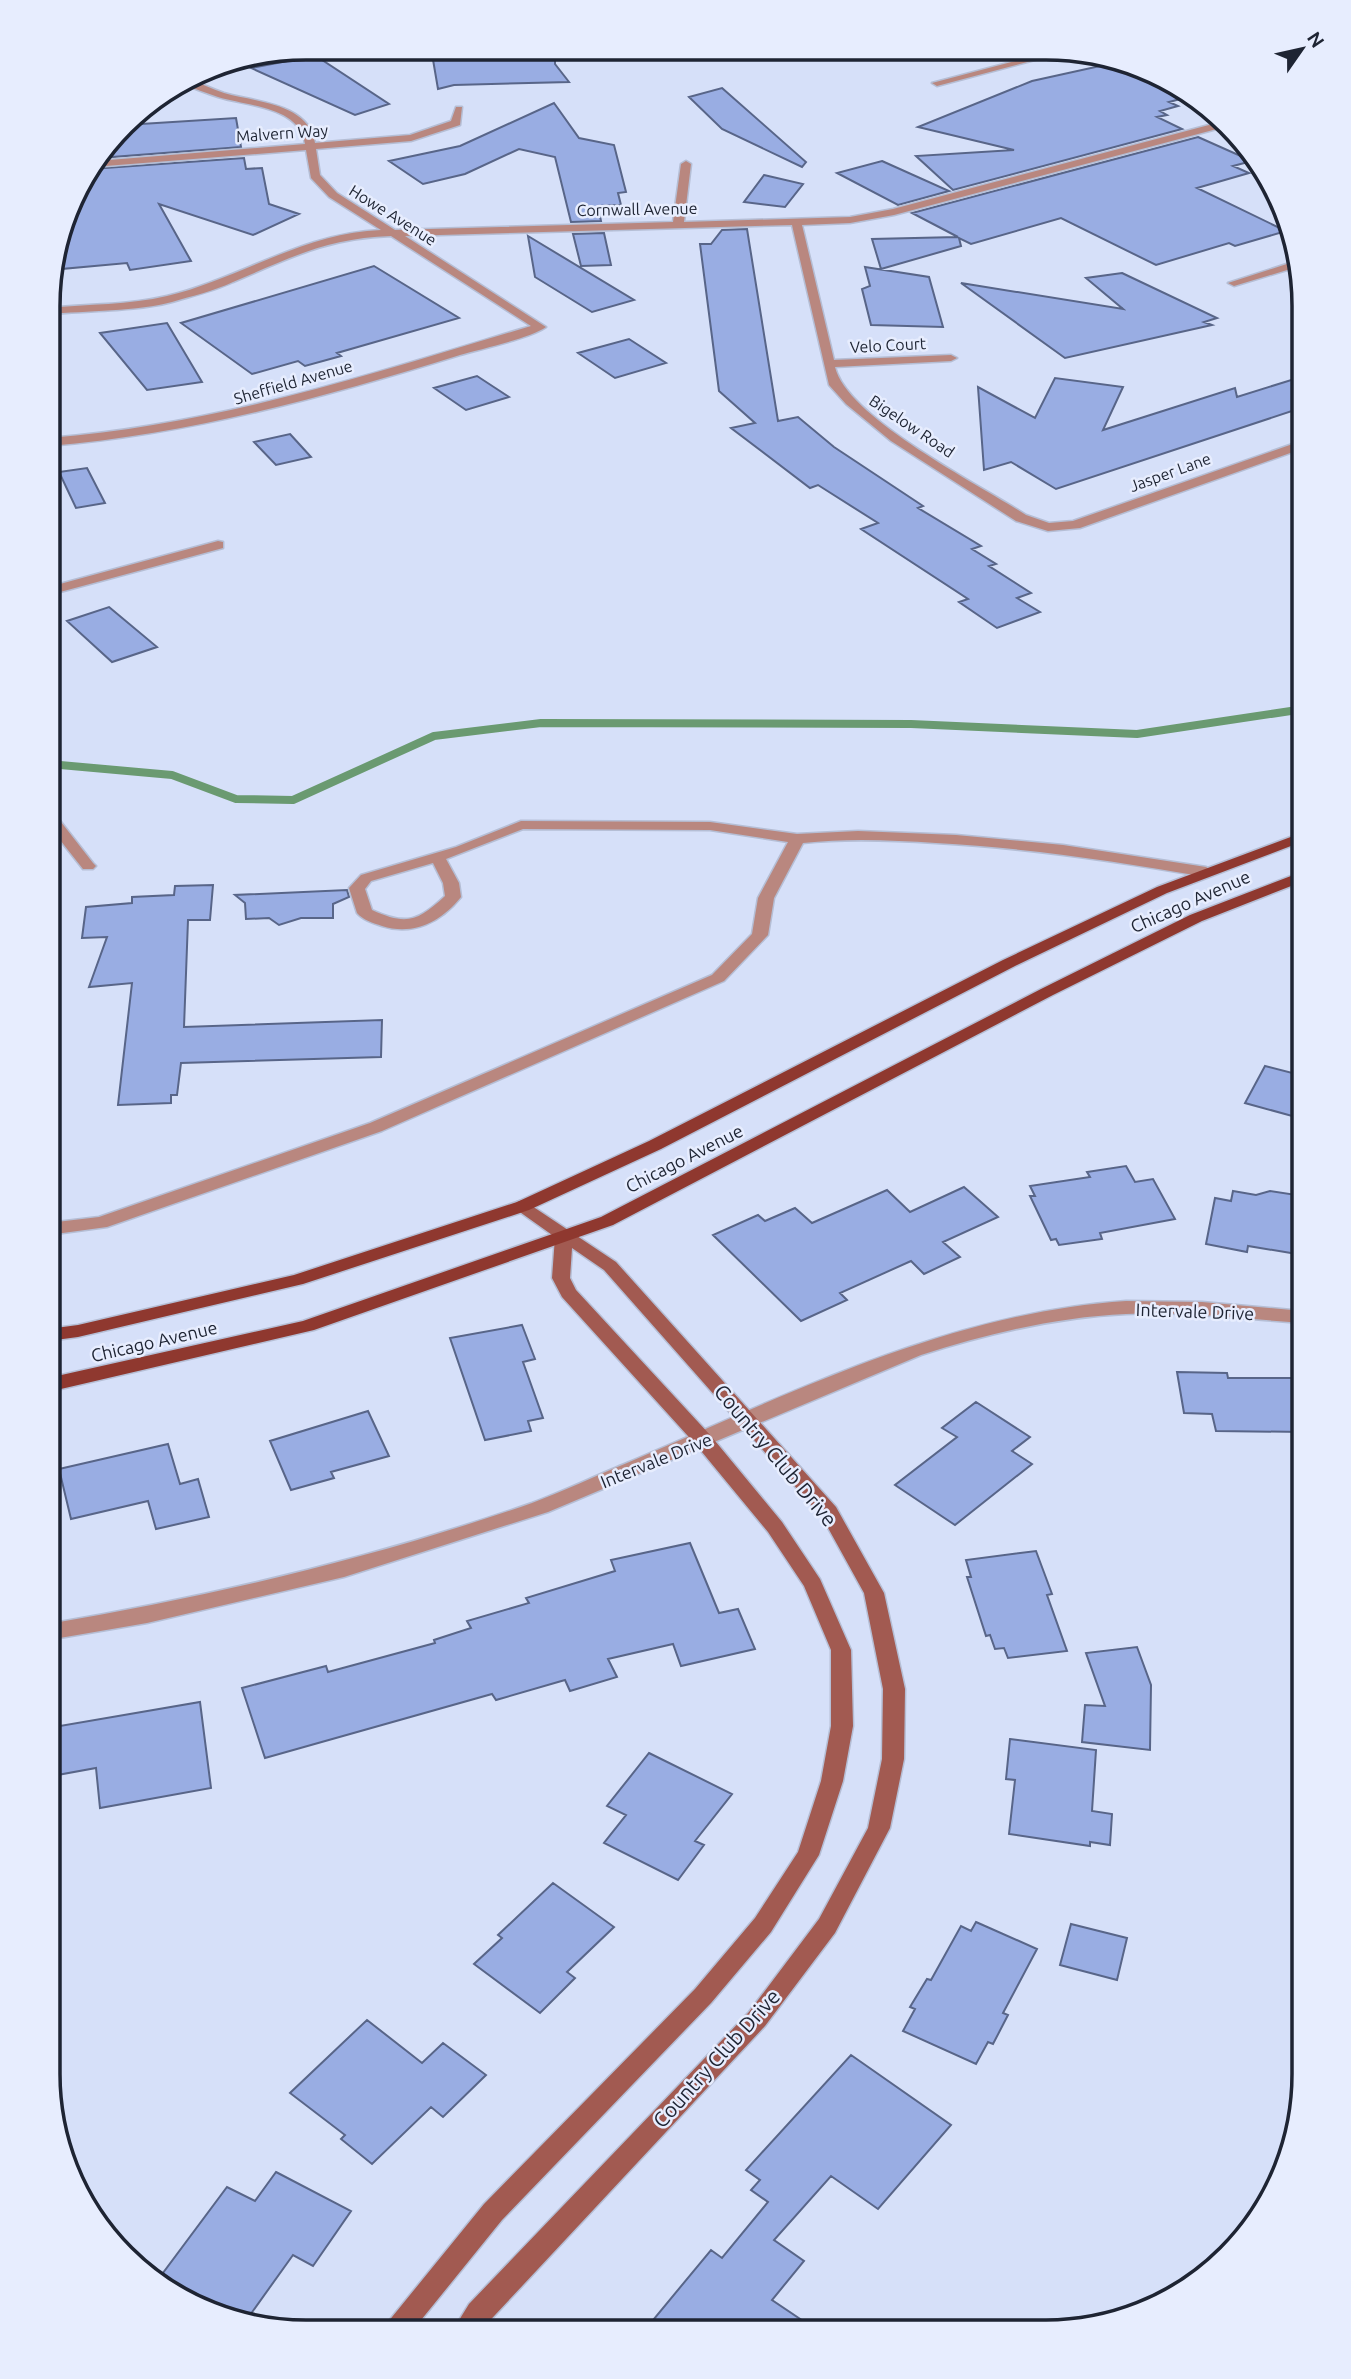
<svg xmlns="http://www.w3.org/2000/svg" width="1351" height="2379" font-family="Ubuntu,sans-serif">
<rect width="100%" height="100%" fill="#d6e0f9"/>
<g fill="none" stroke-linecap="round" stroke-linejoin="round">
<path stroke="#6a9a71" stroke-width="8" d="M49,764l123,11 64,24 57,1 141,-64 107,-13 370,1 226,10 167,-25"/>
</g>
<path fill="#99ade3" stroke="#586588" stroke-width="2" d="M431,48l124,1v15l14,18 -115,3 -16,4z
M308,57l11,1 70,46 -34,11 -104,-47z
M1118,62l74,34 -23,6 9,4 -18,5 7,4 -10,2 25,12 -229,61 -37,-34 98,-6 -96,-23 114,-46z
M722,88l84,74 -4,5 -80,-38 -33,-32z
M554,103l25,35 35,7 12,47 -8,1 3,12 -23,1 3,15 -30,1 -16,-65 -36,-8 -54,25 -42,10 -34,-23 71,-15z
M236,118l5,29 -142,11 26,-33z
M1198,137l54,24 -19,5 16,7 -52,15 89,43 -51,15 -6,-3 -73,22 -95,-47 -90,26 -12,-6 2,8 -80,23 -9,-30 86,-2 -46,-24z
M244,158l2,11 16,-1 7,36 30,10 -46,21 -94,-31 32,57 -61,9 -3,-7 -77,7 24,-79 17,-22z
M882,161l67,30 -51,14 -61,-32z
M764,175l39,9 -18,23 -41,-5z
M747,229l31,192 20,-4 36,30 89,59 -5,2 63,38 -9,3 24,15 -7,2 42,27 -14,5 23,14 -43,16 -38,-26 9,-3 -107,-70 17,-6 -60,-38 -8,3 -79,-60 24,-5 -36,-32 -19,-147h11l11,-14z
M604,233l7,32 -30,1 -8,-32z
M528,236l106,64 -42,12 -57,-35z
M374,266l85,52 -122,35 4,3 -36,10 -7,-5 -46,13 -71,-51z
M865,267l64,10 14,50 -72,-2 -9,-36 8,-3z
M1122,273l95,45 -13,4 8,3 -147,33 -104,-75 162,26 -37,-31z
M167,323l35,59 -55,8 -47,-57z
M629,339l37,24 -51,15 -37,-25z
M477,376l32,21 -43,13 -32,-22z
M1304,376v31l-248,82 -45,-27 -27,8 -6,-83 57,31 20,-40 68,9 -20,43 132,-42 2,9z
M290,434l21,23 -35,8 -22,-23z
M87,468l18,35 -29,5 -17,-36z
M109,607l48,40 -45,15 -45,-41z
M213,885l-3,35h-22l-4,107 198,-7 -1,37 -200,6 -4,32h-6v8l-53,2 14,-122 -43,4 18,-50 -25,1 4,-31 46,-4v-6l42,-2 1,-9z
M347,890l2,7 -16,7v14h-32l-22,7 -10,-7 -23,1 -1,-16 -10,-8z
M1265,1066l39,10 -1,43 -58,-16z
M1126,1166l9,16 18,-3 22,40 -75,14 2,6 -43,6 -3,-6 -5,1 -21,-44h5l-5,-10 60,-9 -3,-5z
M964,1187l34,30 -55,25 17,15 -36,17 -13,-13 -71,32 7,7 -46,21 -88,-86 45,-20 7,6 30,-13 17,15 75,-33 23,22z
M1233,1191l23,4 14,-4 33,5v59l-55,-9 -1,6 -41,-8 9,-46 16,3z
M522,1325l13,34 -12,3 20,56 -15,3 3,10 -46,9 -35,-102z
M1177,1372l50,1 1,5h75v54l-87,-1 -4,-17 -28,-1z
M976,1402l54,35 -18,14 20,13 -77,61 -60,-40 62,-48 -15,-9z
M368,1411l21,45 -58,16 3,6 -43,12 -21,-49z
M168,1444l12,40 18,-5 11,38 -53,12 -8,-28 -77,18 -12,-50z
M690,1543l29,70 19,-4 17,40 -74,17 -8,-22 -65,15 9,18 -47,14 -5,-11 -69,20 -4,-6 -227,64 -23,-70 84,-22 2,6 107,-29 -1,-3 37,-12 -4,-7 62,-18 -3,-5 89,-27 -4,-11z
M1036,1551l16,43 -5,1 20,56 -59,7 -4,-10 -9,1 -5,-14 -4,1 -19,-59h4l-5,-17z
M1137,1647l14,38 -1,65 -68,-8 3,-37 20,1 -19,-53z
M200,1702l11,86 -111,20 -4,-40 -44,8 -4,-48z
M1010,1739l86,11 -4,61 20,3 -2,31 -20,-3v4l-81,-12 6,-54 -9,-1z
M649,1753l83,41 -37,47 9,4 -26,35 -74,-37 22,-28 -19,-9z
M553,1883l61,44 -47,45 8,6 -35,35 -66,-49 28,-26 -4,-3z
M976,1922l61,27 -34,64 5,2 -15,29 -5,-2 -12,22 -73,-33 12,-22 -5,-2 17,-28 4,1 30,-54 10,5z
M1071,1924l56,14 -10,42 -57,-15z
M367,2020l55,43 21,-20 43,32 -43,42 -12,-10 -59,57 -31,-25 4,-4 -55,-42z
M851,2055l100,70 -73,84 -47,-33 -57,64 30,21 -32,39 46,31h-174l67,-81 11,8 46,-56 -17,-12 9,-10 -14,-10z
M276,2172l75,39 -38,55 -20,-11 -48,67 -38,-10 -50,-31 70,-94 28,14z"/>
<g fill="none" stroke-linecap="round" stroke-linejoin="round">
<g stroke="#b5bed5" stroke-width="3">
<path id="lane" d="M218,541l5,1v6l-174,47v-8z
M49,812l5,1 39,50 3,3 -3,3h-10l-34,-43z
M521,821l189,1 87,12 61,-3 98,4 107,10 143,22 8,5 -8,5c-90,-16 -179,-29 -270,-34 -44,-3 -89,-5 -133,0l-29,55 -6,37 -44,46 -342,150 -275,96 -59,8v-12l51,-6 271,-94 342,-148 40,-41 6,-36 30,-56 -78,-12 -187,-1 -77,30 13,24 2,14c-20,25 -48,39 -79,29 -9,-3 -19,-6 -25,-13l-8,-25 12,-13 95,-28zM433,863l10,20 2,13c-27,25 -38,30 -73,14l-7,-21 6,-8z"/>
</g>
<g stroke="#b5bed5" stroke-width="3">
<path id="street" d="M1049,52h16l-128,34 -5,-3z
M188,79c12,4 24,10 36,14 31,9 85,10 91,50l95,-8 41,-14 5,-14h6l-2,18 -49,16 -95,8 4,26 17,18 58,37 278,-8 8,-58 5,-3 5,3 -7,58 166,-5 43,-8 331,-88 4,5 -334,89 -44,8 -48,2 32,135 117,-5 6,3 -6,3 -116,6c12,51 145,118 191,148l23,8 24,-2 231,-81v8l-224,80 -32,3 -32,-10 -125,-80 -45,-37 -17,-19 -37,-160 -387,11 141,91c-15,11 -66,22 -86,28 -135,42 -269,79 -411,91v-8c171,-14 319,-63 482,-112l-140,-90c-64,2 -101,22 -158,46 -19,9 -41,14 -61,20 -32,9 -88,9 -123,12v-6c38,-4 81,-3 118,-12 74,-18 136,-63 214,-66l-52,-33 -18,-19 -5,-28 -213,17 4,-6 208,-17c-5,-38 -59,-38 -87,-47 -12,-4 -25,-9 -37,-14z
M1296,261l1,6 -63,19 -6,-3z
M1126,1301l76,1 101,9v12c-59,-4 -117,-12 -177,-9 -70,3 -139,20 -205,41l-373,157 -204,65 -197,46 -99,17v-16c165,-28 326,-66 484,-121 32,-12 63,-27 95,-40 161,-68 321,-150 499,-162z"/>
</g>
<g stroke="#b5bed5" stroke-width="3">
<path id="secondary" d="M523,1200l93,62 220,245 48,86 21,96 -1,70 -14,69 -55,105 -70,93 -284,304h-28l16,-26 280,-292 70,-93 49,-91 14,-69 1,-70 -19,-96 -42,-76 -218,-247 -32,-22 -2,30 6,12 135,146 71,86 38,57 31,71 2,76 -10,55 -24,74 -48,77 -60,71 -209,217 -89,110h-29l4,-8 96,-118 211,-215 60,-71 43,-66 23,-71 10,-55v-76l-27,-64 -36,-54 -71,-86 -135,-149 -10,-19 3,-41 -38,-27 -3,-4 3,-4z"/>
</g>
<g stroke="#b5bed5" stroke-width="3">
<path id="primary" d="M1304,832v9l-137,52 -152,73 -354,183 -132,61 -226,74 -225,53 -30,4v-12l30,-4 216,-50 223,-73 132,-61 354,-181 154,-73z
M1304,871v10l-102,40 -149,74 -440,230 -299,105 -266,62v-14l255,-57 298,-104 440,-228 149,-74z"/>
</g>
<use href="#lane" fill="#b9877f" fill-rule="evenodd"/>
<use href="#street" fill="#b9877f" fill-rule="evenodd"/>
<use href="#secondary" fill="#a25a51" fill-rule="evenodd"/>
<use href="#primary" fill="#8f382f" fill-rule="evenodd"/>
</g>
<g text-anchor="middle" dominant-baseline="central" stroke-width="5" stroke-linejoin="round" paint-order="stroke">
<g font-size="16" fill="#1e2433" stroke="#e7edfe">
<text transform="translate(282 133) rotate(-4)">Malvern Way</text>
<text transform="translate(637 209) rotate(-1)">Cornwall Avenue</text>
<text transform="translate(393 215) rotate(32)">Howe Avenue</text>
<text transform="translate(888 345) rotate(-3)">Velo Court</text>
<text transform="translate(293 382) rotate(-16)">Sheffield Avenue</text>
<text transform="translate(912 426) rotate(34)">Bigelow Road</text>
<text transform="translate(1170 472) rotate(-20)">Jasper Lane</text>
</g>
<g font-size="18" fill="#1e2433" stroke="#e7edfe">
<text transform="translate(1190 901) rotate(-24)">Chicago Avenue</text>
<text transform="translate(684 1158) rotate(-27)">Chicago Avenue</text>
<text transform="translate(1195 1311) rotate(2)">Intervale Drive</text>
<text transform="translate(154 1341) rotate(-13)">Chicago Avenue</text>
<text transform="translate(656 1460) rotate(-22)">Intervale Drive</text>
</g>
<g font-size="21" fill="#1e2433" stroke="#e7edfe">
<text transform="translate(776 1455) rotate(50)">Country Club Drive</text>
<text transform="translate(716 2058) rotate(-48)">Country Club Drive</text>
</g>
</g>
<path d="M0 0H1351V2379H0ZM306 60H1046A246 246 0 0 1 1292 306V2074A246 246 0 0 1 1046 2320H306A246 246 0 0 1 60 2074V306A246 246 0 0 1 306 60Z" fill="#e7edfe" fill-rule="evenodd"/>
<path fill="none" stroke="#1e2433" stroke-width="3.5" d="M306 60H1046A246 246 0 0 1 1292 306V2074A246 246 0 0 1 1046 2320H306A246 246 0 0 1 60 2074V306A246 246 0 0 1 306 60Z"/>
<g transform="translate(1302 49) rotate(56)" stroke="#e7edfe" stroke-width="5" paint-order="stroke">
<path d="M0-5L12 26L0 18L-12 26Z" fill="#1e2433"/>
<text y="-10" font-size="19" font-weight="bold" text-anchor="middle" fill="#1e2433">N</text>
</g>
</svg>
